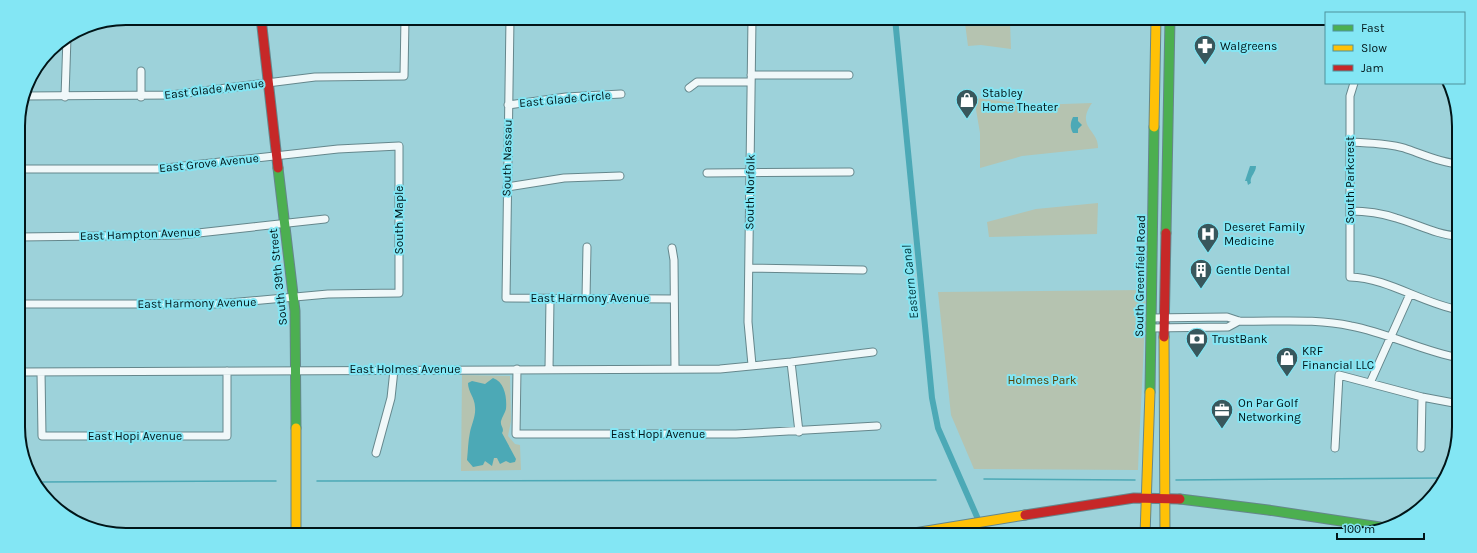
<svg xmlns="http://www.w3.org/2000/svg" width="1477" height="553" font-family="Karla,sans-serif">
<rect width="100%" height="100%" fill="#9dd2da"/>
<path fill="#b5c3b0" d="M1010,21l1,28 -30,-4 -13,1 -3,-23z
M974,98l61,7 57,-2c-17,24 7,27 6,45l-76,8 -42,12v-35z
M1098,203l-1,31 -108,3 -2,-15 49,-13z
M1145,290c0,60 -5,120 -7,180l-164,-1 -23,-54 -13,-123z
M462,375l48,1 1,45 -3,15 7,8 5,1 1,25 -60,1z"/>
<path fill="#4ca9b6" d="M1073,117h5v4l4,4 -4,4v4h-5c-3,-5 -3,-10 0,-16z
M1250,166h6c0,7 -7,11 -5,17l-3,2 -1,-4h-2z
M493,378c12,4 14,20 13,31 -1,4 -4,8 -5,12 -1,6 4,7 1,12l14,26 -1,3 -5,1 -4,-2 -6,3 -3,-6h-3l-2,8 -7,-5 -2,4 -10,2 -6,-7c1,-9 1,-19 3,-28 2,-9 6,-16 5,-25 0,-9 -7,-15 -7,-24l4,-2 13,3z"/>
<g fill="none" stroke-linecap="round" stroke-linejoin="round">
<path stroke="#4ca9b6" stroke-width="1.5" d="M984,479l151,1
M1176,480l266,-2
M317,481l619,-1
M37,482l239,-1"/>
<path stroke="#4ca9b6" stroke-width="6" d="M895,18l37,380 6,30 47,107"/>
<g stroke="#65878c" stroke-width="9">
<path id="street" d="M510,18l-4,280 168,1
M752,18l-4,304 4,43
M510,22l28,-4
M751,75h98
M1354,83l-4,13v181c38,1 71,26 109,33
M689,88l8,-6h54
M24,96l147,-1 144,-18 89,-1 1,-58
M65,97l2,-60
M141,97v-26
M508,105l58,-8 55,-3
M1351,142c17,1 36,1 53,6 18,6 35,14 54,16
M19,169h138l181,-20 61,-3v147l-71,1 -111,10h-198
M707,173l143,-1
M507,187l57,-9 56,-2
M1350,211c16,0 31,2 46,7 21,6 41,17 62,18
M19,237l161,-2 145,-16
M672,248l2,12 1,109
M749,268l114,2
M586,299l1,-52
M1151,318l76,-1 12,4c37,1 76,-3 112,5 37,7 71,25 108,32
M1151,328l77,-1 11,-6
M791,362l8,70
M517,369l-1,65h220l141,-8
M549,369l1,-71
M20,372l700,-3 71,-7 82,-10
M41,372l1,64h185v-65
M1370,383l40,-89
M1335,448l4,-73 83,22 37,7
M1421,448l1,-51
M376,453l15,-55 3,-28"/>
</g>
<g stroke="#65878c" stroke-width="11">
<path id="fast" d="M278,168l17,143 1,117
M1166,233l4,-215
M1150,392l4,-265
M1180,499l88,11 112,17"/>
</g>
<g stroke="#65878c" stroke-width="11">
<path id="slow" d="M1154,127l2,-109
M1164,337l1,198
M296,428v107
M902,535l123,-20
M1145,535l5,-143"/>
</g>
<g stroke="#65878c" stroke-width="11">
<path id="jam" d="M261,18l17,150
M1164,337l2,-104
M1025,515l109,-17 46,1"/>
</g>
<use href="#street" stroke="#f0f8f9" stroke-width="7"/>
<use href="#fast" stroke="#4caf50" stroke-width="9"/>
<use href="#slow" stroke="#ffc107" stroke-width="9"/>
<use href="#jam" stroke="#c62828" stroke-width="9"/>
</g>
<defs>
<g id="pharmacy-pin" transform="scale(1.15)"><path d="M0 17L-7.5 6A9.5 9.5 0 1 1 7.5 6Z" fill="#38575c" stroke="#83e6f4"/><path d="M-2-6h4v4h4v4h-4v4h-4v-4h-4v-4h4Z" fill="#fff"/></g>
<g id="shop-pin" transform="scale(1.15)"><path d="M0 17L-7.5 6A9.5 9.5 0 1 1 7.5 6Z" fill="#38575c" stroke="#83e6f4"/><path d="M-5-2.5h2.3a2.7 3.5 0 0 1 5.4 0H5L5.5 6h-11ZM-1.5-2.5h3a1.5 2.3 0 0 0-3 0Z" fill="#fff"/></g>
<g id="hospital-pin" transform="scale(1.15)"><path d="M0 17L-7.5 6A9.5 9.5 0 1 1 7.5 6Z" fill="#38575c" stroke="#83e6f4"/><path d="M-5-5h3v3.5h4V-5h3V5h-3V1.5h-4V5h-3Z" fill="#fff"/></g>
<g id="building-pin" transform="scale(1.15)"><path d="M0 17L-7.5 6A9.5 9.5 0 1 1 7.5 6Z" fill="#38575c" stroke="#83e6f4"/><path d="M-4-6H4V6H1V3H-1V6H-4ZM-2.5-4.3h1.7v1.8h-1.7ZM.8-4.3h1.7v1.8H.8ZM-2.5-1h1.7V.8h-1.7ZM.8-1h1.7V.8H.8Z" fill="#fff"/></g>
<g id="bank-pin" transform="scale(1.15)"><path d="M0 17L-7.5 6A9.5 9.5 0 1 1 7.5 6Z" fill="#38575c" stroke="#83e6f4"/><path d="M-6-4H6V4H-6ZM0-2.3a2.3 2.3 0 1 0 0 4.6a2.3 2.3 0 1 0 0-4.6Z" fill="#fff"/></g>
<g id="office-pin" transform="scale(1.15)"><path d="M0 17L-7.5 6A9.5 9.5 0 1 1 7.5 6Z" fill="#38575c" stroke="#83e6f4"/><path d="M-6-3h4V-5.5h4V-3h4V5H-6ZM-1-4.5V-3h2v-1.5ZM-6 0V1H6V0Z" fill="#fff"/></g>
</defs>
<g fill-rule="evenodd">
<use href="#pharmacy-pin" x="1205" y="46"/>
<use href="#shop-pin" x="967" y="100"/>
<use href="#hospital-pin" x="1208" y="234"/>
<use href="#building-pin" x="1201" y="270"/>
<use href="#bank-pin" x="1197" y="339"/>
<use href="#shop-pin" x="1287" y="358"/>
<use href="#office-pin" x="1222" y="410"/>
</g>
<g text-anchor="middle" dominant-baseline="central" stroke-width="4" stroke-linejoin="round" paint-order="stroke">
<g font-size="12" fill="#011518" stroke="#83e6f4" text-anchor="start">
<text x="1220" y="46">Walgreens</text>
<text x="982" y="93">Stabley<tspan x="982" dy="14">Home Theater</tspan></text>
<text x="1224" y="227">Deseret Family<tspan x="1224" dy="14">Medicine</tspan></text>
<text x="1216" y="270">Gentle Dental</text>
<text x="1212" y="339">TrustBank</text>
<text x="1302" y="351">KRF<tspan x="1302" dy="14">Financial LLC</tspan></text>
<text x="1238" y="403">On Par Golf<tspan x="1238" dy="14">Networking</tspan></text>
</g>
<g font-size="12" fill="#011518" stroke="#83e6f4">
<text transform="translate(214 89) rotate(-7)">East Glade Avenue</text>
<text transform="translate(565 99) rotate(-5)">East Glade Circle</text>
<text transform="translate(507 158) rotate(-89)">South Nassau</text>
<text transform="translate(209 163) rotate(-6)">East Grove Avenue</text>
<text transform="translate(1350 180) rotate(-90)">South Parkcrest</text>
<text transform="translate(750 192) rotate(-89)">South Norfolk</text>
<text transform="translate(399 220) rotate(-90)">South Maple</text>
<text transform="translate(140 234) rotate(-2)">East Hampton Avenue</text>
<text transform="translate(1140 276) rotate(-89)">South Greenfield Road</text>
<text transform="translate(278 277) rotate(-96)">South 39th Street</text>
<text x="590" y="298">East Harmony Avenue</text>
<text transform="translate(197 303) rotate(-1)">East Harmony Avenue</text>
<text x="405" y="369">East Holmes Avenue</text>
<text x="658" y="434">East Hopi Avenue</text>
<text x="135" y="436">East Hopi Avenue</text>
</g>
<g font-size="12" fill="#554004" stroke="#83e6f4">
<text x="1042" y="380">Holmes Park</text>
</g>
<g font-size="13" font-style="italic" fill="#02363c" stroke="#83e6f4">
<text transform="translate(910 282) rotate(-96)">Eastern Canal</text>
</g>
</g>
<path d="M0 0H1477V553H0ZM126 25H1351A101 101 0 0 1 1452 126V427A101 101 0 0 1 1351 528H126A101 101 0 0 1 25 427V126A101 101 0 0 1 126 25Z" fill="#83e6f4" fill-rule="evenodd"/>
<path fill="none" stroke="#011518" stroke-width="2" d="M126 25H1351A101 101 0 0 1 1452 126V427A101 101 0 0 1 1351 528H126A101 101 0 0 1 25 427V126A101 101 0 0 1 126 25Z"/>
<rect x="1325" y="12" width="140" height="72" fill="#83e6f4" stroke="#4f929c"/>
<rect x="1333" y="25" width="20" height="6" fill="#4caf50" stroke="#4f929c"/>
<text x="1361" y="32" font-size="12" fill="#011518">Fast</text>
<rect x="1333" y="45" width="20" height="6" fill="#ffc107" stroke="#4f929c"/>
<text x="1361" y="52" font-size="12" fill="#011518">Slow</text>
<rect x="1333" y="65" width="20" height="6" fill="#c62828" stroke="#4f929c"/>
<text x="1361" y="72" font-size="12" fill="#011518">Jam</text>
<path d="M1337 533v6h87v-6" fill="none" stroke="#011518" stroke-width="2"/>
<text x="1343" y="533" font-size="12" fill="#011518" stroke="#83e6f4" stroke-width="3" paint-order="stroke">100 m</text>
</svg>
